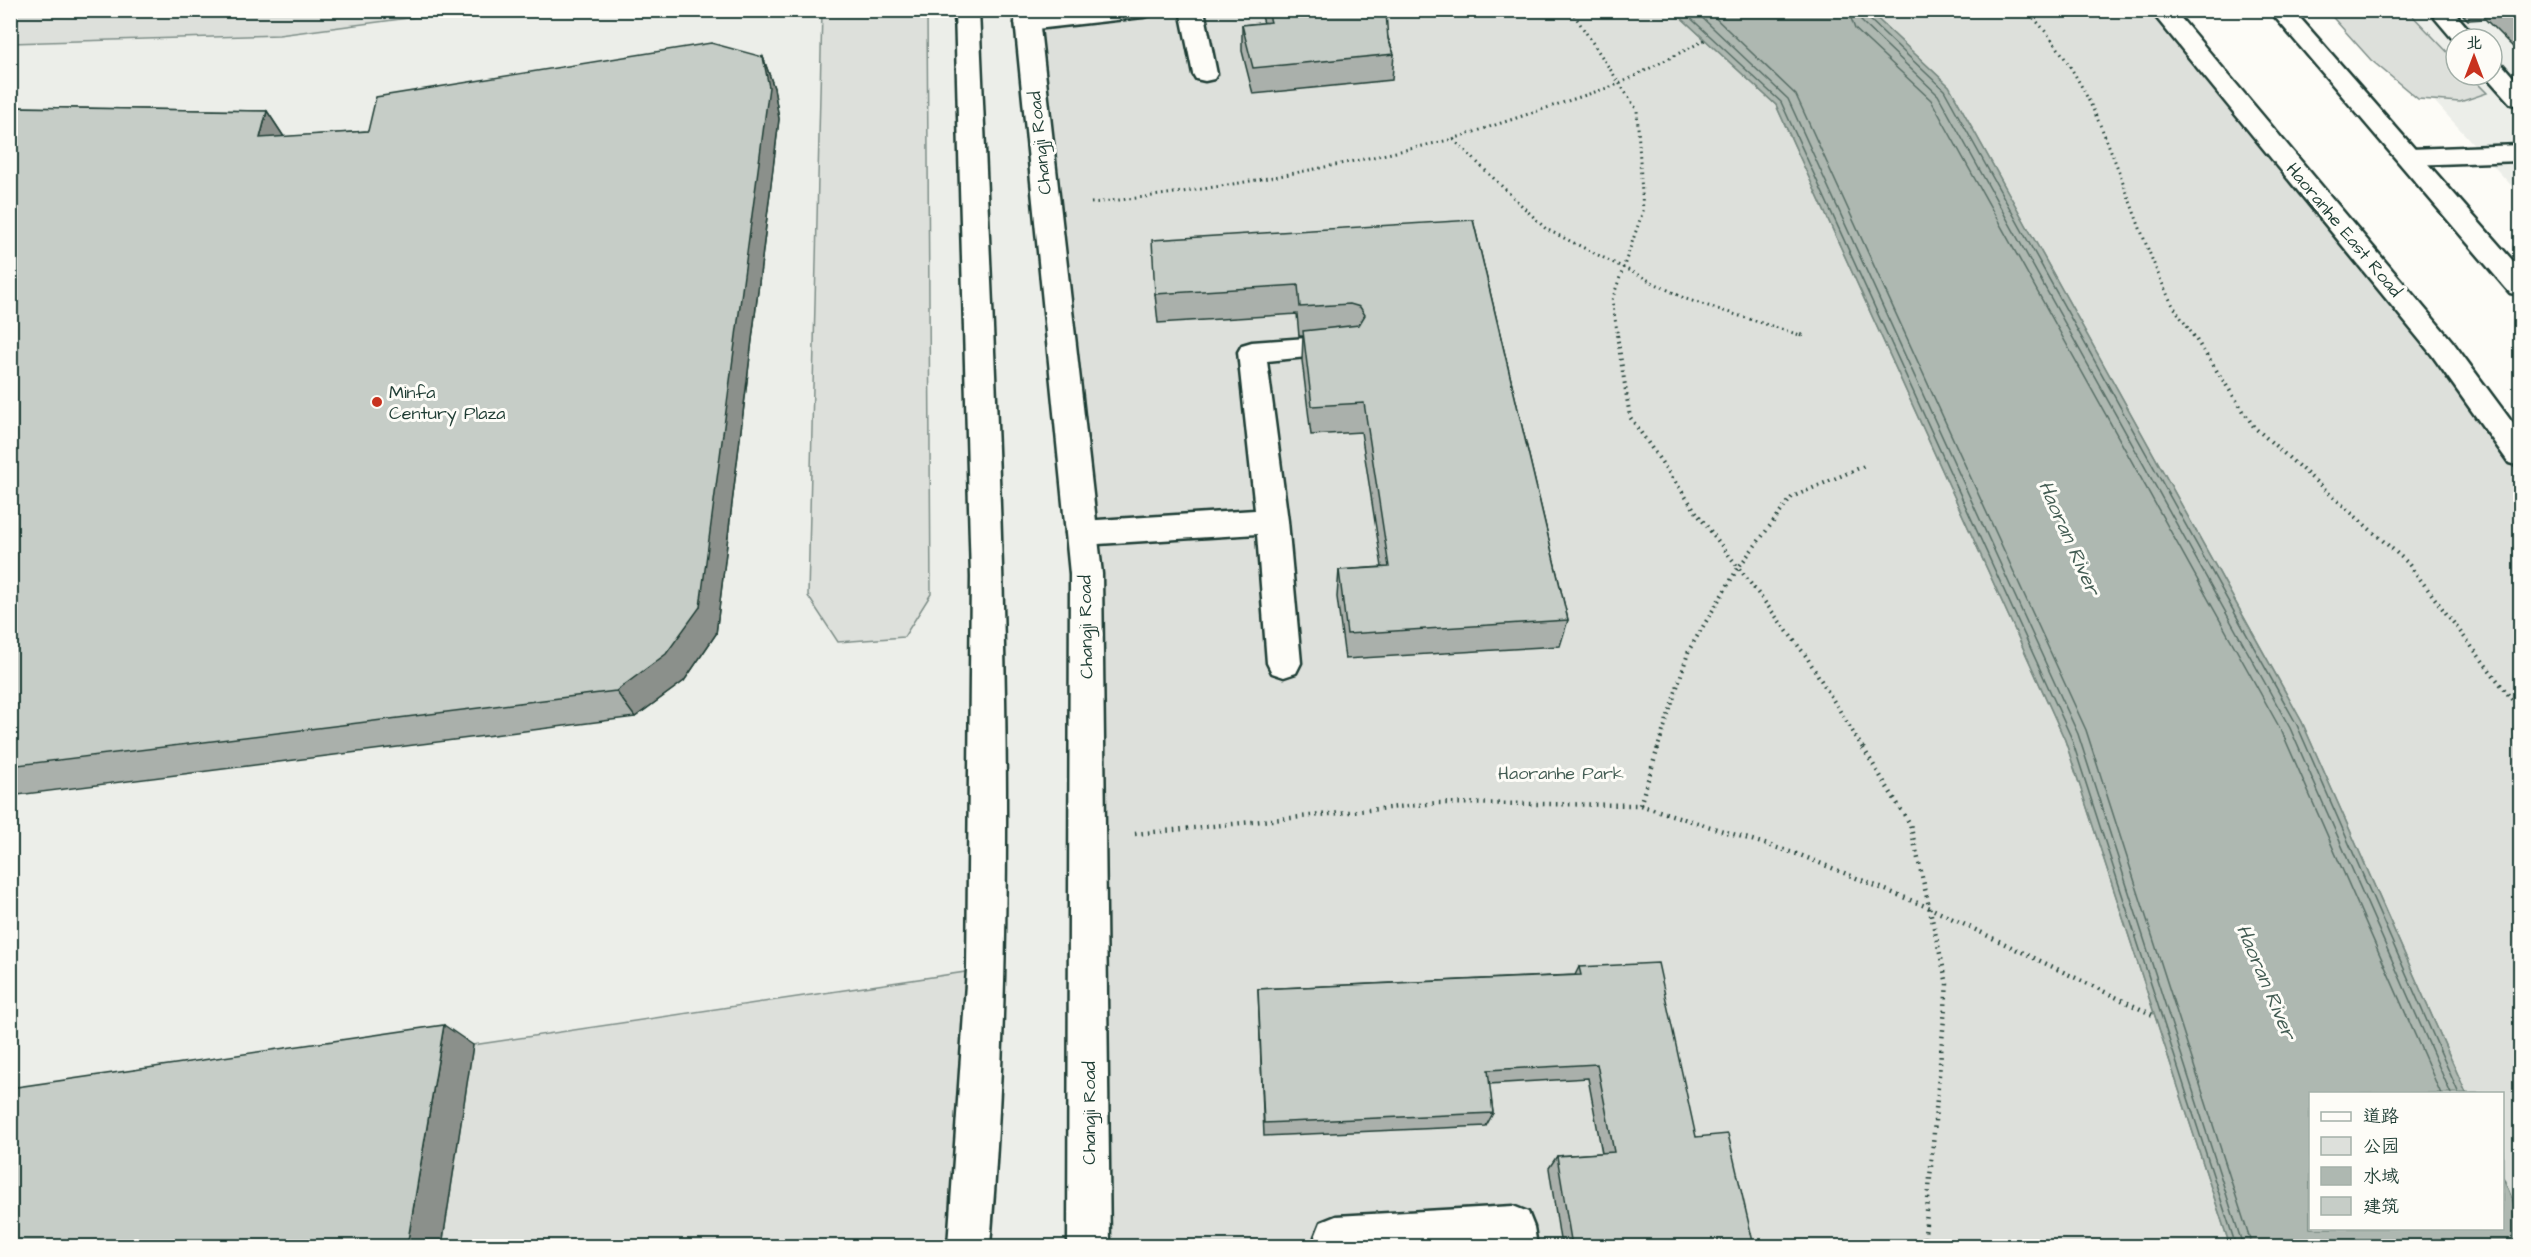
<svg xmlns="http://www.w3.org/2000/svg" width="2531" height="1257" font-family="'Architects Daughter','LXGW WenKai TC',sans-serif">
<rect width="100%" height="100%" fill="#fdfcf7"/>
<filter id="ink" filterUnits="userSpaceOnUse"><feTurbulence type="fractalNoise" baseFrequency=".0167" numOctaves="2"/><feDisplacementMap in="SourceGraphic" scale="12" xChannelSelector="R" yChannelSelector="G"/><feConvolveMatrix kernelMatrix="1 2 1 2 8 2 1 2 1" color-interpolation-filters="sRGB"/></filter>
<g filter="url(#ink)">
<path fill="#eceee9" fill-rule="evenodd" d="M10,11h1016l60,563 3,672h-1078z
M2352,11h168v184zM2456,39h36v36h-36z"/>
<path fill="#dde0db" stroke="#7e8e88" stroke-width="1.5" d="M10,11l1,-1 451,1 -183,24 -268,8z
M822,11h105l4,583 -27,43 -66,5 -30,-46z
M1026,11h648l102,94 289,635 165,506h-1141l-3,-672z
M1869,11h292l281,337 78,107v763l-17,-41 -1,-83 -36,-1 -164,-371 -353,-636z
M2327,11h81l48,50v14h13l18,18 -27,9 -42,-3 -47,-39z
M986,969l-17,277h-527l31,-201z"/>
<path fill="#aeb8b1" stroke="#75877f" stroke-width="1.5" d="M1674,11h195l80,75 353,636 164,371 -156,1v134h192l1,-51 17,41v28h-290l-165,-506 -289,-635z"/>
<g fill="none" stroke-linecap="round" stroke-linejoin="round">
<path stroke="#586e66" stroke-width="1.5" d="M1682,10l99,92 290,635 165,509
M1694,10l94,89 290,635 165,512
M1707,10l89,85 290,635 166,516
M1848,10l7,19 76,71 351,632 159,362
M1857,10l5,12 76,73 352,633 161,366
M1865,10l2,7 77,73 353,635 162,369"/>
<g stroke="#1f3d34" stroke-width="5">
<path id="street" d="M1076,10h78l-3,5 -8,2 -116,13 -8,-2 -4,-5 4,-5z
M1180,10h24l13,64 -3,5 -9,2 -9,-2 -3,-5z
M2428,10h24l25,29h-21v4z
M2492,61l9,2 19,22v21l-9,-2 -26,-29h7z
M2520,145v16l-110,4 -9,-2 -4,-6 4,-6 9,-2z
M1347,335l10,3 4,7 -4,7 -90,9 21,160 13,142 -5,10 -12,4 -12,-4 -5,-10 -10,-129 -175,11 -11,-3 -5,-9 5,-9 11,-3 173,-11 -17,-158 4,-7 10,-3z
M1513,1206l15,6 6,15 3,19h-221l-1,-9 6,-15 15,-6z"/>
</g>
<g stroke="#1f3d34" stroke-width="5">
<path id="secondary" d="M955,10h24c17,412 45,826 11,1236h-42l19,-277 4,-392z
M1014,10h24l64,564 8,672h-42l2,-672z
M2150,10h24l278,331 68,92v33l-11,-3 -77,-108z
M2269,10h24l227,259v26l-10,-2z"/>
</g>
<path stroke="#1f3d34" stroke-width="3" stroke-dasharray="1.5 4" stroke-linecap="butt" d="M1571,10l66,100 6,101 -31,89 6,37
M2026,10c78,78 97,192 143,288 7,14 17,26 25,39
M1453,139l166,-55 86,-44
M1091,203c123,-12 242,-36 362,-64l93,90 140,70 117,37"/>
<path stroke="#1f3d34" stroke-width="4" stroke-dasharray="1.5 4.5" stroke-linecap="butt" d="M1617,335l13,82 69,99 107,140 58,94
M1800,335l3,1
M2193,335l61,92 153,135 113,148
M1657,750l32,-100 49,-82 54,-71 72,-31"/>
<path stroke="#1f3d34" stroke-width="4.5" stroke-dasharray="1.5 5" stroke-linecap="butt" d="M1863,748l47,76 37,160 -23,262
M1640,805l18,-57
M1135,834l302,-31 203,2 160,50 130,53 225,108"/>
<use href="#street" fill="#fdfcf7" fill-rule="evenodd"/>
<use href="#secondary" fill="#fdfcf7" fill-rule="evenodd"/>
</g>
<path fill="#aab0ab" stroke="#1f3d34" stroke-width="1.5" d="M1260,10h118l16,44 -2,26 -139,14 -11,-43v-26l22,-2z
M2458,10h62v44l-35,-35 -17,1z
M763,57l11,31 5,31 -63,515 -32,47 -49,36 -625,79v-689l257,4 17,26 84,-6z
M1473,220l95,400 -8,26 -215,13 -8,-62 2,-27 43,-3 -21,-135 -50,3 -9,-75 1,-24h-4l-2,-22 -139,9 -3,-29z
M1579,967l117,170 58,109h-193l-12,-78 8,-12 45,-3 -14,-75 -99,6 4,29 -7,13 -222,10 -6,-147 317,-14z"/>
<path fill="#8b908b" stroke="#1f3d34" stroke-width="1.5" d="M763,57l11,31 5,31 -63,515 -32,47 -49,36 -19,-26z
M267,111l21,32 -28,-5z
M444,1025l29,20 -31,201h-35z"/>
<path fill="#c6cdc7" stroke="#1f3d34" stroke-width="1.5" d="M1267,10h111l1,3 7,-1 2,27 6,15 -141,14 -11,-43 29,-3z
M711,43l52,14 6,30 -69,520 -34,47 -50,37 -606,75v-659l257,4 -7,27 108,-7 8,-34z
M1473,220l95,400 -221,14 -8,-64 50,-3 -25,-164 -52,3 -9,-75 56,-6 6,-10 -5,-8 -10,-3 -50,3 -2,-22 -143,9 -3,-54z
M1658,963l38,174 32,-3 26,112h-182l-15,-90 57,-4 -17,-88 -109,6 5,43 -229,10 -6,-134 323,-14 -2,-8z
M444,1025l-37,221h-397v-158z"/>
</g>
<circle fill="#c8321e" stroke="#fdfcf7" stroke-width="2" cx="377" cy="402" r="6"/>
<g text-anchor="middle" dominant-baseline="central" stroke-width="6" stroke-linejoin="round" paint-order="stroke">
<g font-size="18" fill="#1f3d34" stroke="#fdfcf7">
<text transform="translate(1040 143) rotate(-96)">Changji Road</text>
<text transform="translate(2344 230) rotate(50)">Haoranhe East Road</text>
<text transform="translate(1086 627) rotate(-91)">Changji Road</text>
<text transform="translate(1089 1113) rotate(-90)">Changji Road</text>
</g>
<g font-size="18" fill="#1f3d34" stroke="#fdfcf7" text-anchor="start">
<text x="389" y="392">Minfa<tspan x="389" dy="21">Century Plaza</tspan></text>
</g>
<g font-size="18" fill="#455e55" stroke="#fdfcf7">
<text x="1561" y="773">Haoranhe Park</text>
</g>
<g font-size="20" font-style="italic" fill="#435c53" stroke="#fdfcf7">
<text transform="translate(2069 538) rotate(66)">Haoran River</text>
<text transform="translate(2266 982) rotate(67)">Haoran River</text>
</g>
</g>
<rect width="2531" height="1257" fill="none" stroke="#fdfcf7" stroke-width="36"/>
<rect x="18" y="18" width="2495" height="1221" fill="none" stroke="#1f3d34" stroke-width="2" filter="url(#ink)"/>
<rect x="2309" y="1092" width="195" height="138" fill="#fdfcf7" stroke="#a4b0a9" stroke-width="1.5"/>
<rect x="2321" y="1112" width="30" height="9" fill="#fdfcf7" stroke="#a4b0a9" stroke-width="1.5"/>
<text x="2363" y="1122" font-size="18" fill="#1f3d34">道路</text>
<rect x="2321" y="1137" width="30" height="18" fill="#dde0db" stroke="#a4b0a9" stroke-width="1.5"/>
<text x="2363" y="1152" font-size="18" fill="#1f3d34">公园</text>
<rect x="2321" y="1167" width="30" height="18" fill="#aeb8b1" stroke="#a4b0a9" stroke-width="1.5"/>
<text x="2363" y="1182" font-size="18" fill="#1f3d34">水域</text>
<rect x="2321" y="1197" width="30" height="18" fill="#c6cdc7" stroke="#a4b0a9" stroke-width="1.5"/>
<text x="2363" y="1212" font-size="18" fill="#1f3d34">建筑</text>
<g transform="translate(2474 57)"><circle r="28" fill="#fdfcf7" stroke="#a4b0a9" stroke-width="1.5"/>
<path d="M0-4.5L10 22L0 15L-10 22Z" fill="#c8321e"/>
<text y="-9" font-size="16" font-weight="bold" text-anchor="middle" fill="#1f3d34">北</text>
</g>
</svg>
